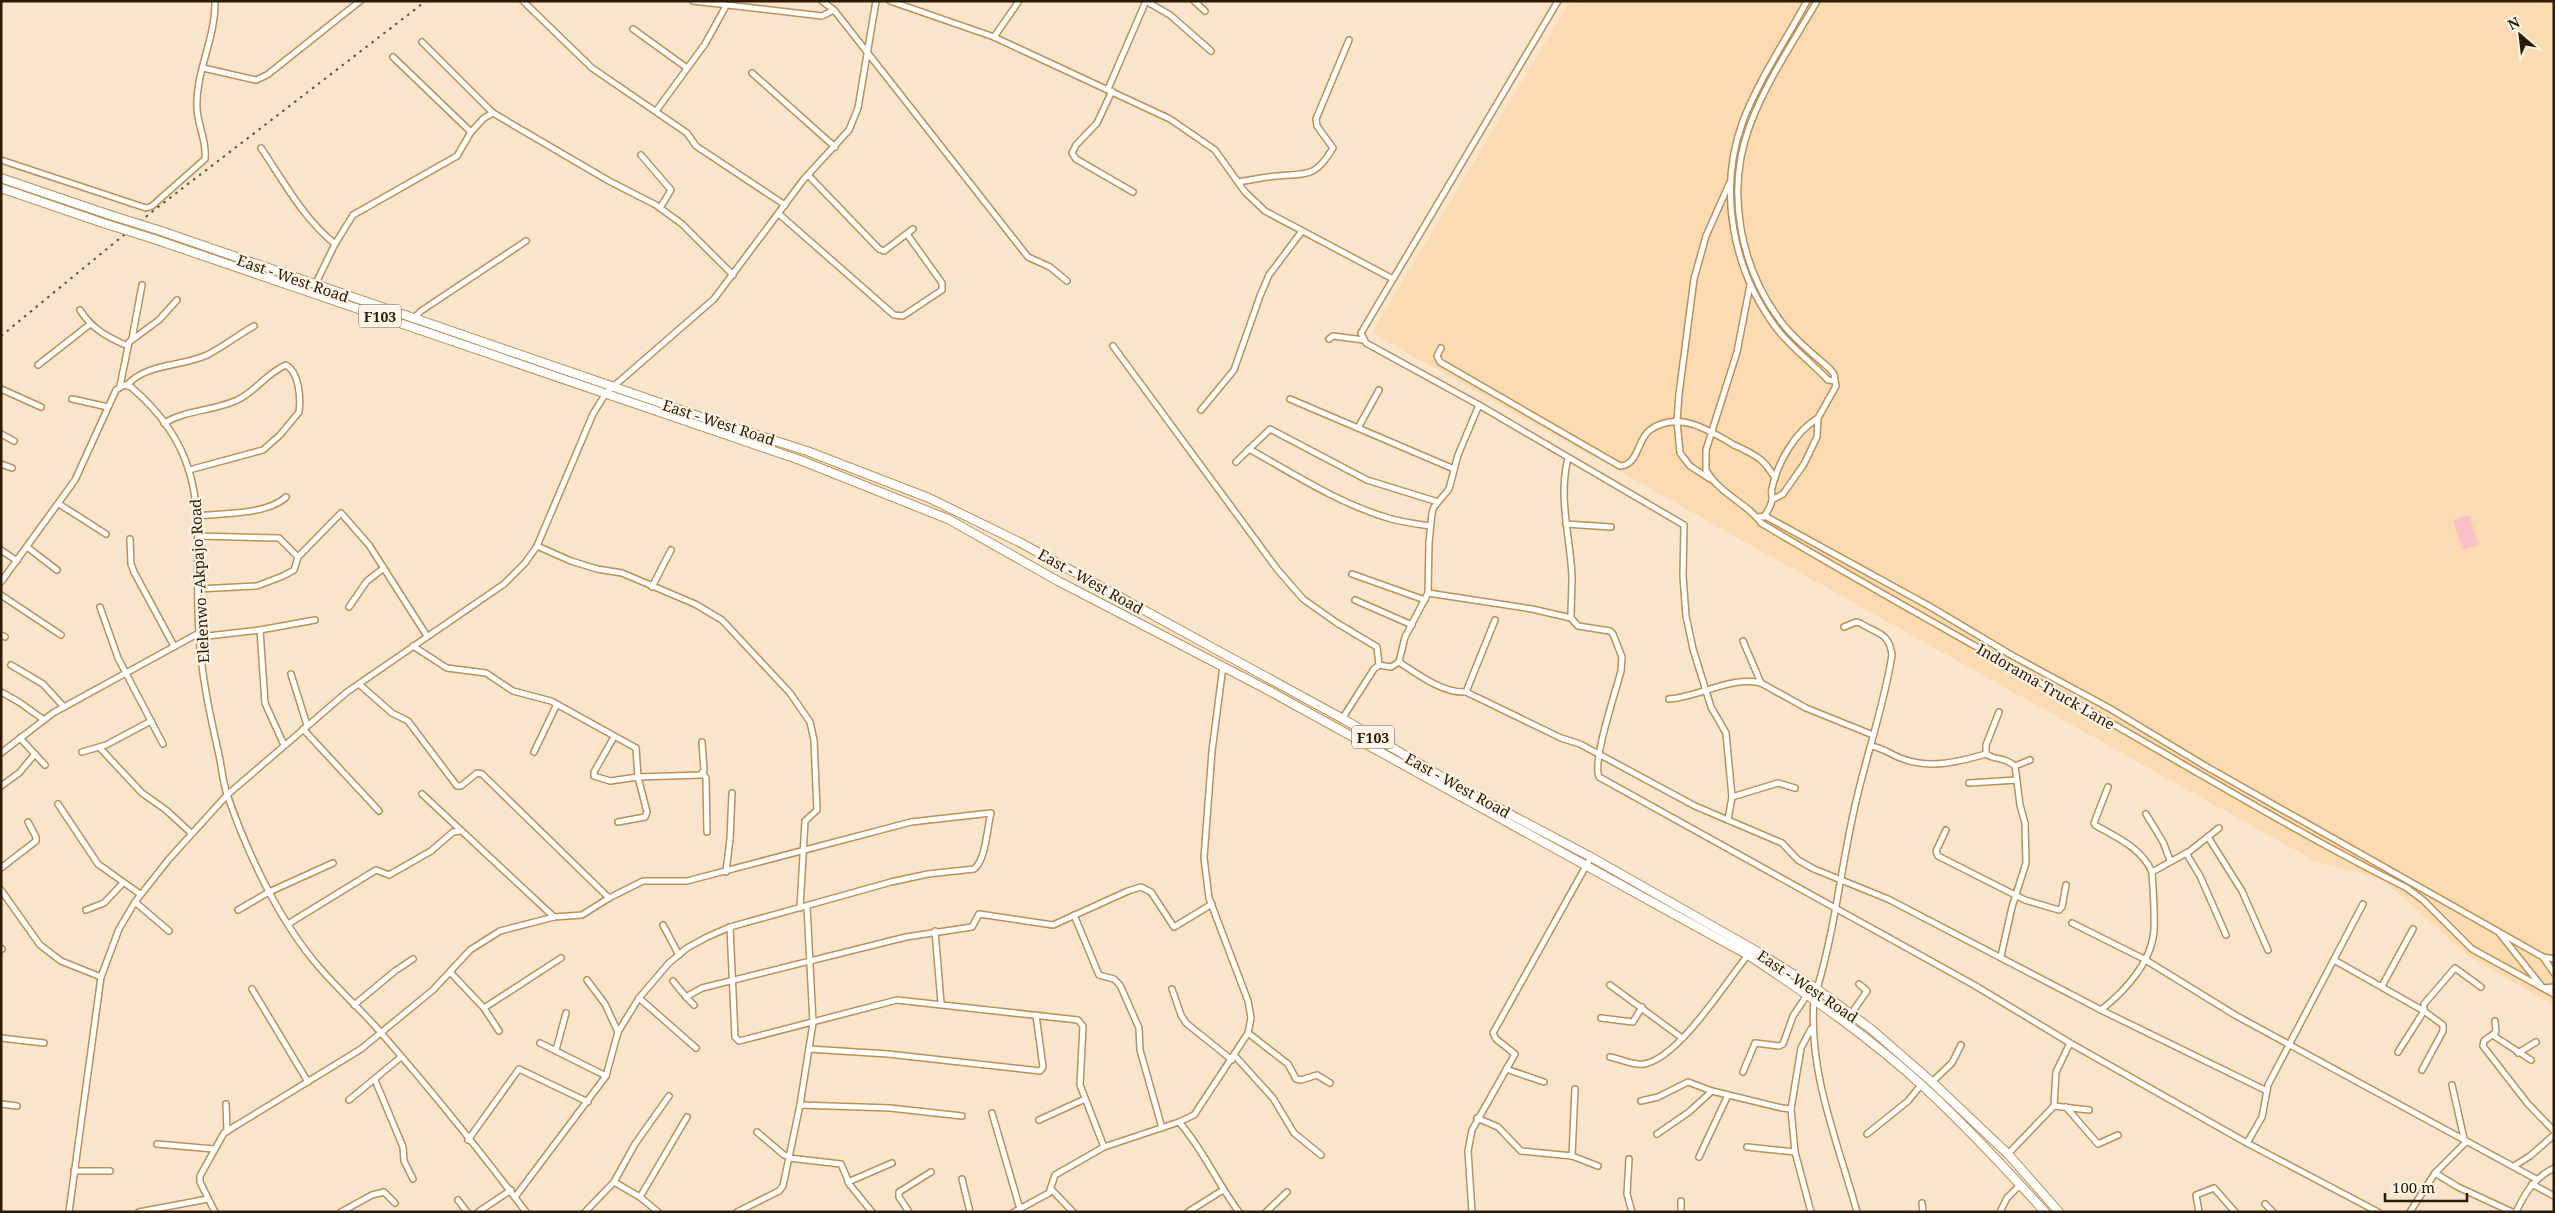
<svg xmlns="http://www.w3.org/2000/svg" width="2555" height="1213" viewBox="0 0 2555 1213" font-family="'Noto Serif',serif">
	<rect width="100%" height="100%" fill="#f8e5cc"/>
	<path fill="#fbdbb1" d="M 1570,1 L 2554,1 L 2554,1005 L 2470,957 L 2382,879 L 2315,861 L 1372,333 Z"/>
	<path fill="#f9c1c6" d="M 2469,515 L 2479,545 L 2462,550 L 2453,520 Z"/>
	<g fill="none" stroke-linecap="round" stroke-linejoin="round">
		<defs>
			<g id="street">
				<path d="M 523,1 L 592,68 L 687,133 L 696,146 L 785,205"/>
				<path d="M 693,1 L 822,16 L 834,10"/>
				<path d="M 822,1 L 834,10 L 1028,257 L 1050,267 L 1067,281"/>
				<path d="M 890,1 L 994,37 L 1170,119 L 1215,150 L 1245,192 L 1265,211 L 1393,279"/>
				<path d="M 1194,1 L 1205,11"/>
				<path d="M 1558,1 L 1361,333 L 1366,343 L 1479,405 L 1684,525 L 1683,576 L 1686,616 L 1693,649 L 1711,707 L 1726,733 L 1732,797 L 1728,820"/>
				<path d="M 1807,1 C 1786,40 1759,79 1743,121 C 1717,191 1733,271 1777,329 C 1792,348 1811,362 1828,380 L 1835,381"/>
				<path d="M 633,29 L 687,68"/>
				<path d="M 994,37 L 1019,1"/>
				<path d="M 422,42 L 493,113 L 609,181 L 656,205 L 682,224 L 733,275"/>
				<path d="M 393,57 L 471,132"/>
				<path d="M 203,68 L 256,80 L 267,75 L 360,1"/>
				<path d="M 752,73 L 835,147"/>
				<path d="M 1108,89 L 1146,1 L 1170,15 L 1211,51"/>
				<path d="M 1112,91 L 1097,123 L 1076,145 L 1072,153 L 1076,159 L 1133,192"/>
				<path d="M 656,111 L 705,44 L 726,6"/>
				<path d="M 261,148 C 284,182 303,218 335,244"/>
				<path d="M 641,155 L 671,190 L 660,208"/>
				<path d="M 1,160 L 146,208 L 152,206 L 205,159 C 207,141 198,127 197,109 C 195,72 216,38 215,1"/>
				<path d="M 808,175 L 879,249 L 884,251 L 913,229"/>
				<path d="M 1238,182 C 1251,180 1264,177 1277,176 C 1308,173 1315,178 1333,148 L 1317,126 L 1316,119 L 1349,40"/>
				<path d="M 779,214 L 894,315 L 903,316 L 942,290 L 942,283 L 907,234"/>
				<path d="M 315,285 L 335,244 L 353,215 L 457,156 L 471,132 L 484,118 L 493,113"/>
				<path d="M 1750,285 L 1737,352 L 1706,450 L 1706,470 C 1720,495 1749,504 1761,523 C 1877,592 1996,657 2113,724 C 2211,780 2307,838 2407,888 L 2423,900 L 2472,949 L 2554,994"/>
				<path d="M 80,310 C 92,329 107,337 128,346"/>
				<path d="M 413,319 L 421,311 L 526,241"/>
				<path d="M 132,339 L 142,285"/>
				<path d="M 1329,339 L 1333,336 L 1364,340"/>
				<path d="M 1113,346 L 1277,569 L 1303,599 L 1337,623 L 1377,647 L 1379,665"/>
				<path d="M 1441,348 L 1437,356 L 1440,362 L 1620,466 C 1639,465 1637,439 1650,430 C 1678,410 1709,430 1734,445 C 1743,449 1754,454 1761,460 C 1767,465 1771,472 1775,478"/>
				<path d="M 38,365 L 89,325"/>
				<path d="M 127,385 C 147,363 181,367 207,355 C 223,347 238,335 254,326"/>
				<path d="M 120,386 L 129,342 L 159,320 L 177,300"/>
				<path d="M 1,389 L 41,407"/>
				<path d="M 72,399 L 108,407"/>
				<path d="M 1290,399 L 1454,469"/>
				<path d="M 1201,410 L 1234,370 L 1260,296 L 1269,275 L 1302,231"/>
				<path d="M 164,423 C 186,410 212,411 235,401 C 255,393 266,373 286,365 C 299,372 301,398 299,412 L 280,435 L 263,450 L 189,470"/>
				<path d="M 1358,428 L 1379,390"/>
				<path d="M 1,434 L 14,441"/>
				<path d="M 1249,449 C 1294,474 1338,503 1388,518 C 1401,522 1416,524 1430,526"/>
				<path d="M 1568,458 C 1558,498 1570,535 1572,576 C 1572,590 1571,604 1571,618 L 1578,626 L 1610,631 L 1613,634 L 1622,657 L 1621,671 C 1616,691 1592,761 1599,777 L 1974,985 L 2070,1043 L 2247,1143 L 2378,1212"/>
				<path d="M 1236,462 L 1270,429 L 1367,480 L 1438,502"/>
				<path d="M 1,464 L 12,468"/>
				<path d="M 1710,479 L 1690,466 L 1680,453 L 1677,421 L 1679,394 L 1694,279 L 1706,236 L 1730,182"/>
				<path d="M 1772,500 L 1783,494 L 1804,464 L 1817,437 L 1818,418 L 1836,386 L 1834,374 L 1829,368 C 1813,354 1795,340 1782,323 C 1740,268 1725,191 1750,125 C 1766,82 1794,41 1817,1"/>
				<path d="M 59,504 L 106,534"/>
				<path d="M 197,516 C 223,513 267,515 286,497"/>
				<path d="M 1758,517 L 1765,516 L 1929,606 L 2013,656 L 2109,708 L 2207,767 L 2543,957 L 2554,959"/>
				<path d="M 1764,517 C 1767,512 1772,505 1772,499 C 1772,495 1771,492 1772,488 C 1778,462 1795,432 1818,418"/>
				<path d="M 1566,524 L 1611,527"/>
				<path d="M 198,536 L 279,538 L 298,557"/>
				<path d="M 130,539 L 131,564 L 134,572 L 174,646"/>
				<path d="M 537,546 L 571,561 L 597,569 L 622,573 L 695,604 L 722,620 L 790,693 L 810,722 L 814,740 L 817,810 L 805,821 L 800,908"/>
				<path d="M 27,547 L 57,570"/>
				<path d="M 1,550 L 17,561"/>
				<path d="M 1352,574 L 1425,600"/>
				<path d="M 1,582 L 75,480 L 116,390 L 124,385 L 131,387 C 219,462 192,534 199,633 C 201,674 210,715 219,755 C 222,769 223,785 228,797 C 247,852 277,916 314,961 C 335,987 361,1009 382,1034 C 432,1091 480,1151 526,1212"/>
				<path d="M 652,587 L 671,550"/>
				<path d="M 198,589 L 257,586 L 283,576 L 294,570 L 298,557 L 341,513 L 369,545 L 427,636"/>
				<path d="M 1428,593 L 1532,609 L 1571,618"/>
				<path d="M 1,595 L 61,635"/>
				<path d="M 1355,600 L 1412,625"/>
				<path d="M 100,607 L 118,658 L 163,744"/>
				<path d="M 349,607 L 367,581 L 384,568"/>
				<path d="M 260,630 L 265,703 L 284,745"/>
				<path d="M 1,635 L 5,637"/>
				<path d="M 199,637 L 260,630 L 315,620"/>
				<path d="M 1743,641 L 1761,683"/>
				<path d="M 413,646 L 447,668 L 486,673 L 513,691 L 551,701 L 636,748 L 638,777 L 647,812 L 645,817 L 618,822"/>
				<path d="M 1399,662 C 1419,675 1442,693 1466,692 L 1495,620"/>
				<path d="M 11,665 L 43,684 L 64,707"/>
				<path d="M 291,674 L 307,725"/>
				<path d="M 359,684 L 392,713 L 408,721 L 457,786 L 461,786 L 477,773 L 482,774 L 609,898"/>
				<path d="M 1,692 L 19,702 L 44,720"/>
				<path d="M 1466,692 L 1561,738 L 1580,744 L 1695,806 L 1782,843 L 1798,860 L 1814,869 L 1888,899 L 2101,1010 L 2267,1091"/>
				<path d="M 1669,699 C 1700,697 1729,676 1761,683 L 1806,708 L 1873,735"/>
				<path d="M 1342,719 L 1374,669 L 1379,665 L 1391,667 L 1399,662 L 1405,637 L 1428,593 L 1429,543 L 1432,513 L 1434,507 L 1449,489 L 1458,455 L 1479,405"/>
				<path d="M 303,729 L 379,811"/>
				<path d="M 614,737 L 594,772 L 594,776 L 610,781 L 638,777 L 701,775 L 704,770 L 702,742"/>
				<path d="M 20,738 L 45,765"/>
				<path d="M 1871,746 C 1884,748 1891,755 1903,759 C 1931,769 1958,762 1986,754 C 1996,761 2004,756 2015,766 L 2020,805 L 2025,823 L 2026,863 L 2012,907 L 2001,956"/>
				<path d="M 100,748 L 142,793 L 166,810 L 191,833"/>
				<path d="M 82,752 L 106,745 L 151,721"/>
				<path d="M 534,752 L 557,704"/>
				<path d="M 1,753 L 53,713 L 199,633"/>
				<path d="M 1986,754 L 1986,745 L 1999,712"/>
				<path d="M 2015,766 L 2030,760"/>
				<path d="M 703,773 L 706,778 L 707,832"/>
				<path d="M 1969,783 L 2017,780"/>
				<path d="M 1,786 L 19,773 L 35,754"/>
				<path d="M 422,794 L 554,917"/>
				<path d="M 1732,797 L 1778,783 L 1795,788"/>
				<path d="M 58,804 L 98,864 L 140,894"/>
				<path d="M 2146,814 L 2163,842 L 2170,860"/>
				<path d="M 1946,830 L 1936,851 L 1938,856 L 2025,900 L 2059,910 L 2062,907 L 2066,885"/>
				<path d="M 2208,837 L 2242,891 L 2268,950"/>
				<path d="M 2186,853 L 2200,876 L 2226,935"/>
				<path d="M 1,868 L 36,841 L 36,837 L 28,822"/>
				<path d="M 726,872 L 730,839 L 732,793"/>
				<path d="M 2152,872 L 2190,851 L 2219,828"/>
				<path d="M 1,890 L 40,945 L 61,961 L 101,977"/>
				<path d="M 135,902 L 169,931"/>
				<path d="M 86,910 L 104,903 L 123,883"/>
				<path d="M 238,910 L 269,892 L 333,863"/>
				<path d="M 1074,915 L 1099,975 L 1114,979 L 1120,985 L 1139,1028 L 1140,1050 L 1162,1128"/>
				<path d="M 2072,923 L 2144,959 L 2235,1015 L 2536,1179"/>
				<path d="M 288,924 L 376,870 L 389,875 L 431,851 L 453,832 L 460,831"/>
				<path d="M 663,925 L 679,955"/>
				<path d="M 730,927 L 735,1037 L 739,1041 L 897,1000 L 1078,1020 L 1083,1026 L 1080,1085 L 1104,1147"/>
				<path d="M 935,931 L 941,1003"/>
				<path d="M 2500,934 L 2543,988 L 2554,987"/>
				<path d="M 1,949 L 2,949"/>
				<path d="M 2543,957 L 2554,973"/>
				<path d="M 2334,960 L 2424,1011 L 2443,1025 L 2443,1031 L 2422,1070"/>
				<path d="M 450,972 L 484,1008 L 499,1031"/>
				<path d="M 587,980 L 605,1004 L 618,1032"/>
				<path d="M 673,981 L 686,997 L 702,988 L 906,937 L 972,927 L 979,914 L 1053,925 L 1128,891 L 1141,887 L 1151,892 L 1174,927 L 1212,904"/>
				<path d="M 1610,985 L 1682,1038"/>
				<path d="M 2382,986 L 2413,929"/>
				<path d="M 252,989 L 308,1082"/>
				<path d="M 1172,989 L 1181,1015 L 1186,1023 L 1232,1060"/>
				<path d="M 1817,989 C 1835,929 1841,867 1855,806 C 1866,756 1884,706 1892,655 C 1889,632 1877,634 1860,623 L 1856,622 L 1844,627"/>
				<path d="M 686,997 L 694,1005"/>
				<path d="M 639,998 L 696,1048"/>
				<path d="M 1814,1000 C 1808,1072 1838,1143 1857,1212"/>
				<path d="M 354,1005 L 395,971 L 413,959"/>
				<path d="M 484,1008 L 561,958"/>
				<path d="M 2101,1010 C 2125,991 2152,962 2154,930 C 2155,911 2153,891 2152,872 C 2142,848 2116,837 2095,825 L 2094,823 L 2108,787"/>
				<path d="M 1851,1014 L 1867,991 L 1859,984"/>
				<path d="M 1601,1018 L 1633,1022 L 1642,1007"/>
				<path d="M 2495,1021 L 2496,1032 L 2484,1041 L 2483,1046 L 2528,1104 L 2554,1131"/>
				<path d="M 1248,1033 L 1288,1064 L 1296,1079 L 1301,1080 L 1317,1075 L 1330,1083"/>
				<path d="M 2494,1036 L 2531,1060"/>
				<path d="M 1,1038 L 44,1043"/>
				<path d="M 540,1043 L 606,1076"/>
				<path d="M 809,1049 L 888,1054 L 1040,1071 L 1043,1067 L 1036,1015"/>
				<path d="M 556,1050 L 566,1013"/>
				<path d="M 2398,1052 L 2424,1011 L 2424,1004 L 2455,968 L 2481,987"/>
				<path d="M 2518,1053 L 2536,1042"/>
				<path d="M 1235,1056 L 1273,1098 L 1294,1133 L 1321,1155"/>
				<path d="M 1610,1057 C 1621,1059 1634,1066 1644,1064 C 1679,1058 1725,983 1748,955"/>
				<path d="M 1506,1069 L 1544,1082"/>
				<path d="M 1743,1072 L 1755,1043 L 1779,1046 L 1783,1044 L 1793,1016 L 1807,995"/>
				<path d="M 375,1080 L 403,1147 L 404,1161 L 413,1179"/>
				<path d="M 1932,1082 L 1952,1063 L 1961,1045"/>
				<path d="M 2452,1085 L 2465,1143"/>
				<path d="M 349,1100 L 401,1057"/>
				<path d="M 1641,1101 L 1658,1097 L 1688,1082 L 1712,1091 L 1782,1108 L 1791,1109"/>
				<path d="M 1,1104 L 17,1106"/>
				<path d="M 226,1104 L 227,1131"/>
				<path d="M 800,1105 L 890,1108 L 962,1116"/>
				<path d="M 2054,1106 L 2089,1110"/>
				<path d="M 2066,1107 L 2098,1144 L 2118,1135"/>
				<path d="M 992,1113 L 1020,1209"/>
				<path d="M 1477,1118 L 1498,1127 L 1521,1151 L 1572,1156 L 1598,1166"/>
				<path d="M 1039,1120 L 1085,1099"/>
				<path d="M 1179,1122 C 1203,1149 1217,1183 1239,1212"/>
				<path d="M 757,1132 L 784,1155 L 789,1156"/>
				<path d="M 1657,1134 L 1689,1112 L 1712,1091"/>
				<path d="M 1867,1134 L 1908,1101 L 1921,1085"/>
				<path d="M 468,1140 L 519,1069 L 588,1102"/>
				<path d="M 2247,1143 L 2262,1117 L 2268,1085 L 2363,904"/>
				<path d="M 157,1144 L 214,1149"/>
				<path d="M 1747,1147 L 1795,1152"/>
				<path d="M 2008,1154 L 2054,1106 L 2056,1072 L 2070,1043"/>
				<path d="M 1572,1156 L 1575,1089"/>
				<path d="M 1699,1157 L 1728,1095"/>
				<path d="M 789,1158 L 841,1164 L 850,1185 L 872,1212"/>
				<path d="M 1629,1159 L 1627,1194 L 1632,1212"/>
				<path d="M 2514,1166 L 2530,1156 L 2554,1135"/>
				<path d="M 74,1171 L 110,1171"/>
				<path d="M 2435,1173 L 2458,1187 L 2512,1212"/>
				<path d="M 962,1179 L 970,1212"/>
				<path d="M 614,1182 L 640,1197 L 658,1212"/>
				<path d="M 848,1182 L 892,1163"/>
				<path d="M 2532,1184 L 2554,1196"/>
				<path d="M 1051,1189 L 1073,1212"/>
				<path d="M 640,1197 L 687,1117"/>
				<path d="M 458,1200 L 467,1212"/>
				<path d="M 1922,1203 L 1923,1212"/>
				<path d="M 2265,1204 L 2273,1212"/>
				<path d="M 69,1212 L 101,977 L 119,929 L 135,902 L 169,859 L 227,795 L 347,692 L 504,584 L 525,563 L 537,546 L 593,414 L 606,393 L 714,299 L 804,179 L 849,130 L 858,108 L 876,1"/>
				<path d="M 139,1212 L 208,1199"/>
				<path d="M 215,1212 L 200,1182 L 200,1176 L 224,1133 L 361,1049 L 433,990 L 470,950 L 500,931 L 554,917 L 582,915 L 609,898 L 643,881 L 687,881 L 911,822 L 991,813 C 987,828 986,860 974,869 L 928,874 L 891,882 L 730,927 L 707,937 L 687,948 L 669,963 L 639,998 L 618,1032 L 606,1076 L 515,1197"/>
				<path d="M 341,1212 L 372,1195 L 384,1192 L 395,1203"/>
				<path d="M 478,1212 L 511,1190"/>
				<path d="M 585,1212 L 614,1182 L 635,1144 L 669,1096"/>
				<path d="M 737,1212 L 779,1191 L 783,1186 L 800,1105 L 813,1023 L 807,906"/>
				<path d="M 909,1212 L 899,1197 L 899,1192 L 931,1172"/>
				<path d="M 1014,1212 L 1049,1193 L 1055,1175 L 1104,1147 L 1179,1122 L 1194,1115 L 1248,1033 L 1251,1018 L 1248,1001 L 1209,898 L 1204,858 L 1212,751 L 1223,666"/>
				<path d="M 1188,1212 L 1223,1190"/>
				<path d="M 1266,1212 L 1287,1192"/>
				<path d="M 1472,1212 L 1468,1151 L 1472,1130 L 1515,1054 L 1496,1039 L 1493,1033 L 1591,857"/>
				<path d="M 1681,1212 L 1681,1201"/>
				<path d="M 1811,1212 L 1795,1152 L 1791,1109 L 1801,1048 L 1811,1029"/>
				<path d="M 2000,1212 L 2007,1198 L 2020,1185"/>
				<path d="M 2199,1212 L 2196,1195 L 2214,1188 L 2235,1212"/>
				<path d="M 2410,1212 L 2435,1173 L 2465,1143"/>
				<path d="M 2516,1212 C 2525,1193 2534,1178 2554,1168"/>
			</g>
			<g id="primary">
				<path d="M 1,178 L 110,215"/>
				<path d="M 1,188 L 103,223"/>
				<path d="M 161,231 L 707,419 L 807,451 L 929,498 L 1021,543 L 1345,720 L 1466,791 L 1591,857 L 1753,949 L 1817,989 L 1871,1029 L 1932,1082 L 2008,1154 L 2059,1212"/>
				<path d="M 154,239 L 800,460 L 948,519 L 1058,581 L 1266,689 L 1748,955 C 1810,996 1872,1039 1926,1089 C 1968,1128 2007,1170 2045,1212"/>
			</g>
		</defs>
		<use href="#street" stroke="#be9051" stroke-width="8"/>
		<use href="#primary" stroke="#be9051" stroke-width="10"/>
		<use href="#street" stroke="#fff" stroke-width="5"/>
		<use href="#primary" stroke="#fff" stroke-width="8"/>
		<path stroke="#614f36" stroke-width="2" stroke-dasharray="2.5 5" stroke-linecap="butt" d="M 1,336 L 153,211 L 426,1"/>
		<defs>
			<g id="primary-bridge">
				<path d="M 110,215 L 161,231"/>
				<path d="M 103,223 L 154,239"/>
			</g>
		</defs>
		<use href="#primary-bridge" stroke="#be9051" stroke-width="10" stroke-linecap="butt"/>
		<use href="#primary-bridge" stroke="#fff" stroke-width="8"/>
	</g>
	<g text-anchor="middle" dominant-baseline="central" stroke-width="4.5" stroke-linejoin="round" paint-order="stroke">
		<g fill="#fef4e7" stroke="#6b5b46" stroke-width="1">
			<rect x="359" y="304.5" width="42" height="23" rx="4"/>
			<rect x="1352" y="725.5" width="42" height="23" rx="4"/>
		</g>
		<g font-size="14" font-weight="bold" fill="#2c1a01">
			<text x="380" y="316">F103</text>
			<text x="1373" y="737">F103</text>
		</g>
		<g font-size="15" fill="#2c1a01" stroke="#fef4e7">
			<text transform="translate(293 278) rotate(19)">East - West Road</text>
			<text transform="translate(719 422) rotate(18)">East - West Road</text>
			<text transform="translate(199 581) rotate(-93)">Elelenwo -Akpajo Road</text>
			<text transform="translate(1091 581) rotate(29)">East - West Road</text>
			<text transform="translate(2046 686) rotate(30)">Indorama Truck Lane</text>
			<text transform="translate(1458 785) rotate(29)">East - West Road</text>
			<text transform="translate(1808 986) rotate(34)">East - West Road</text>
		</g>
	</g>
	<rect width="2555" height="1213" fill="none" stroke="#2c1a01" stroke-width="5"/>
	<g transform="translate(2520 35) rotate(332)" stroke="#fef4e7" stroke-width="4" paint-order="stroke">
	<path d="M0-4L9 19L0 12L-9 19Z" fill="#2c1a01"/>
	<text y="-8" font-size="14" font-weight="bold" text-anchor="middle" fill="#2c1a01">N</text>
	</g>
	<path d="M2385 1193v8h82v-8" fill="none" stroke="#2c1a01" stroke-width="2.5"/>
	<text x="2392" y="1193" font-size="15" fill="#2c1a01" stroke="#fef4e7" stroke-width="4" paint-order="stroke">100 m</text>
</svg>
